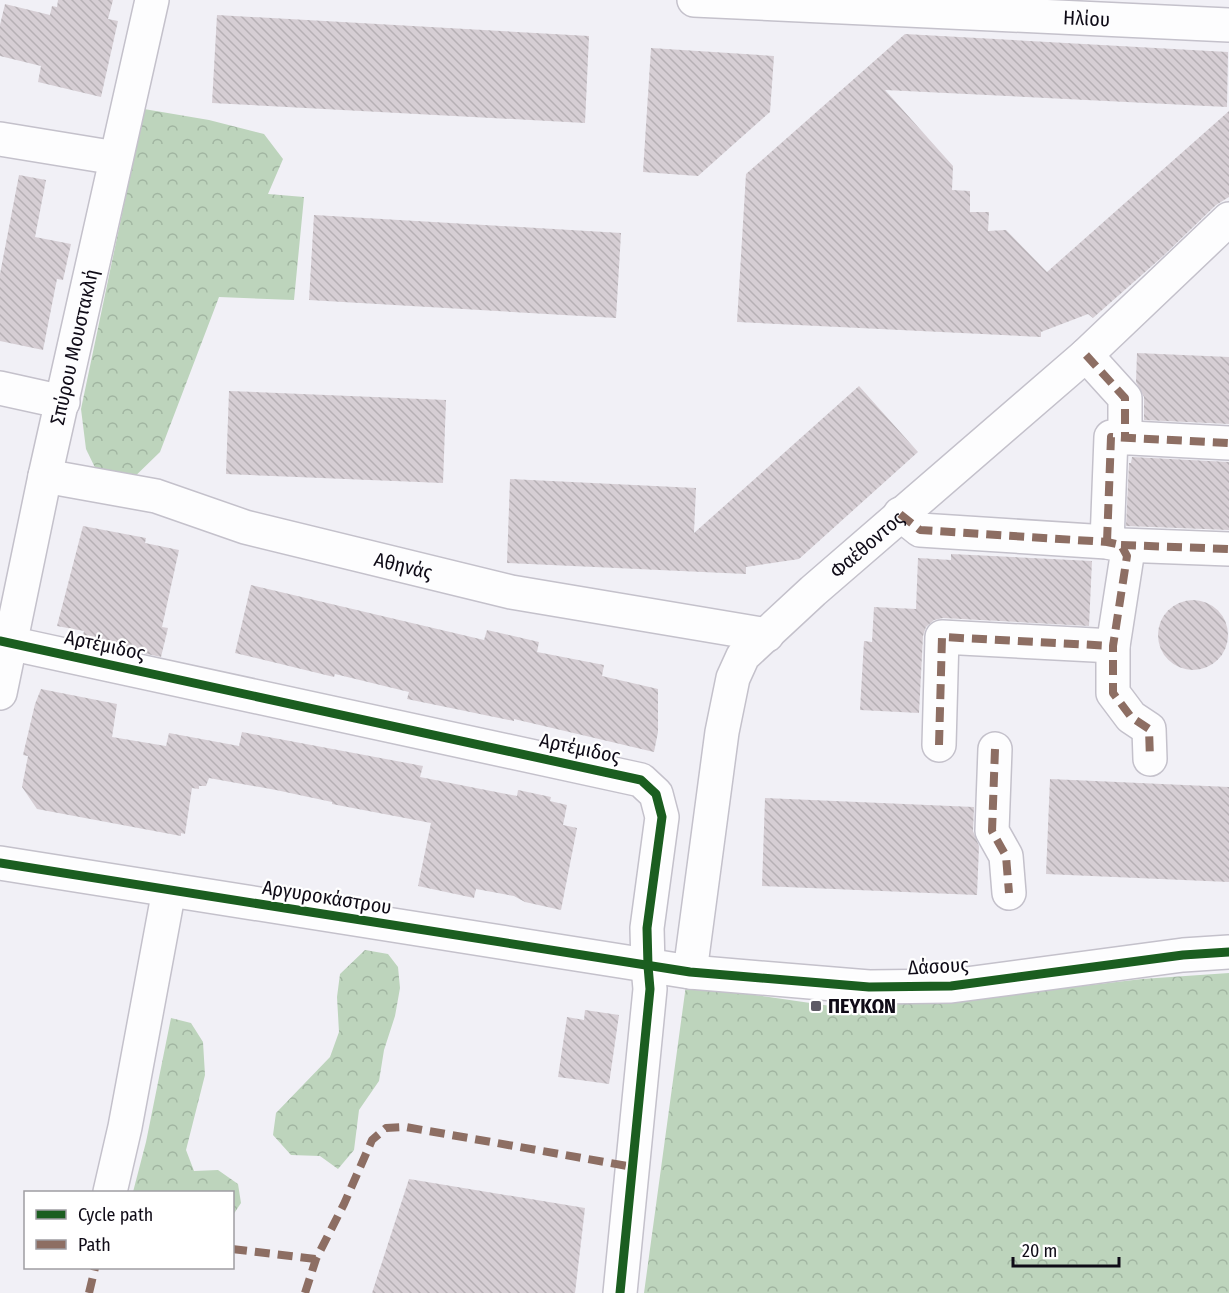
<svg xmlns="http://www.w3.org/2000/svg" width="1229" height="1293" viewBox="0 0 1229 1293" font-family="'Fira Sans Condensed',sans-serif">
	<defs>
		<pattern id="forest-crowns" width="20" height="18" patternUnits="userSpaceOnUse" patternTransform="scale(1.5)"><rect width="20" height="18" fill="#bdd4bc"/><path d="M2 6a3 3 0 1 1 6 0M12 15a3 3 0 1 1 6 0" fill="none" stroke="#a1b5a1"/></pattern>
		<pattern id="building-back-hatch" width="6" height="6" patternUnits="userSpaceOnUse" patternTransform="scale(1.5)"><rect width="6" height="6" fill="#d6ced4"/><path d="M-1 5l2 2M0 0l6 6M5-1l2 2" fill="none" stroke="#b6b0b5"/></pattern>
	</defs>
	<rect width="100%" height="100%" fill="#f1f0f6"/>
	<g fill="url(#forest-crowns)">
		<path d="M 144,109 L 209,120 L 264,134 L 283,159 L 268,194 L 304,197 L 294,300 L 219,297 L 160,452 L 124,487 L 102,482 L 86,449 L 81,409 Z"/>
		<path d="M 365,950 L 388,954 L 398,967 L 400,988 L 395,1016 L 384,1050 L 379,1081 L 359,1110 L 354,1150 L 338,1169 L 320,1156 L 291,1155 L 273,1135 L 276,1113 L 330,1057 L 339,1032 L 337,997 L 340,974 Z"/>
		<path d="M 1229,973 L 1229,1293 L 644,1293 L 686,985 L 831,1006 L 946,1002 L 1142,979 Z"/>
		<path d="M 171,1018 L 191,1023 L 203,1042 L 205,1075 L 186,1150 L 194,1171 L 218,1170 L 238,1184 L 241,1203 L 233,1215 L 232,1192 L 133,1192 L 146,1142 Z"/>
	</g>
	<g fill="url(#building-back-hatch)">
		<path d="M 58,0 L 113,0 L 108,19 L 118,21 L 101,97 L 38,82 L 41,66 L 0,56 L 0,25 L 5,4 L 50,15 L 52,6 L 57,7 Z"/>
		<path d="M 217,15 L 589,36 L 585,123 L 212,103 Z"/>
		<path d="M 905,34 L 1228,52 L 1227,107 L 885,90 L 953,166 L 952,190 L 970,191 L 970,212 L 989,212 L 988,231 L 1006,230 L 1047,272 L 1229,111 L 1229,197 L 1216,205 L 1161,258 L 1093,318 L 1088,314 L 1041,332 L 1041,337 L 737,322 L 746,174 Z"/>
		<path d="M 651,48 L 774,56 L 770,112 L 698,176 L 643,172 Z"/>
		<path d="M 19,175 L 46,180 L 35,237 L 71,244 L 63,280 L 57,279 L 43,350 L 0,341 L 0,274 Z"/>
		<path d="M 314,215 L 621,233 L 616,318 L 309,300 Z"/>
		<path d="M 1137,353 L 1229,357 L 1229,424 L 1144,420 L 1144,397 L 1136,382 Z"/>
		<path d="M 859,386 L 918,452 L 799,559 L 746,567 L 746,574 L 507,563 L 510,479 L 696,488 L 694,533 Z"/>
		<path d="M 229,391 L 446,400 L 443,483 L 226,474 Z"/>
		<path d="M 1132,457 L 1229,462 L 1229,530 L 1126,526 L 1129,463 L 1131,463 Z"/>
		<path d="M 83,526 L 146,538 L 145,543 L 179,550 L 162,627 L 168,628 L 161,657 L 82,640 L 84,631 L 57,626 Z"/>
		<path d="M 951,554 L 1092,561 L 1089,626 L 943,618 L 934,620 L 926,627 L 923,636 L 919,713 L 860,710 L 864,641 L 872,642 L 874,607 L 916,609 L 918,558 L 951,560 Z"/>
		<path d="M 251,585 L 484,640 L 487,630 L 539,642 L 537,652 L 604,665 L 602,676 L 658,689 L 658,732 L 654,752 L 514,719 L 514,721 L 407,699 L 409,692 L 335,674 L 334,677 L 235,653 Z"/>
		<circle cx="1193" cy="635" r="35"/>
		<path d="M 41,689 L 117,704 L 112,737 L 166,746 L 169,733 L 239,746 L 242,732 L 423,766 L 420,777 L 517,796 L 518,790 L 551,797 L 550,801 L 567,805 L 563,825 L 577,828 L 561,910 L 525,902 L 514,896 L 476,889 L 474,898 L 418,886 L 431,823 L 332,804 L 332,802 L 276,790 L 209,778 L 206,786 L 199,786 L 199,789 L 192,788 L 185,834 L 181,833 L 181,836 L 37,809 L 22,787 L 28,756 L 23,755 L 35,704 Z"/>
		<path d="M 1050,779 L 1229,787 L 1229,882 L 1046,874 Z"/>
		<path d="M 765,798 L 974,807 L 973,831 L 979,846 L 977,895 L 762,886 Z"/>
		<path d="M 585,1010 L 619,1015 L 609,1084 L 558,1077 L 567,1017 L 584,1020 Z"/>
		<path d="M 409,1179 L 585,1208 L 575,1293 L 372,1293 Z"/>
	</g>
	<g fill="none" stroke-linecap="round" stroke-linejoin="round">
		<defs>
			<g id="street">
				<path id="s1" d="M 694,0 L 1229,25"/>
				<path d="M 0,139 L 116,158"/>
				<path d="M 1086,355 L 1125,398 L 1125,437"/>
				<path d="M 0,388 L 63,402"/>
				<path id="s2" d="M 45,476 L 156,496 L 245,527 L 511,592 L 767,635"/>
				<path d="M 900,514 L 920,530 L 1107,542 L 1121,545 L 1127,556 L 1113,646 L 1113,693 L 1131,717 L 1149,729 L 1150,759"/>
				<path d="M 1107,542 L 1111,437 L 1229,443"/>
				<path d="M 1121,545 L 1229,549"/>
				<path d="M 0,641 L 641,780 L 656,794 L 662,817 L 647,928 L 648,966 L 650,989 L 620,1293"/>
				<path id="s3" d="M 0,693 L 45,476 L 152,0"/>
				<path d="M 939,745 L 942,637 L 1113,646"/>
				<path d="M 995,749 L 992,831 L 1006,856 L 1009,893"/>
				<path d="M 0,863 L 690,972 L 869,987 L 951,986 L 1183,955 L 1229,952"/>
				<path id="s4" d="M 690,972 L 722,732 L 733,678 L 743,656 L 813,591 L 1086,355 L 1229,219"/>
				<path d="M 110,1192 L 125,1127 L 169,890"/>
			</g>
		</defs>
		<use href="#street" stroke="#c4c1cb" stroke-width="36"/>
		<use href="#street" stroke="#fdfdfe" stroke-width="33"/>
		<g stroke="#8d6e63" stroke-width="8" stroke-dasharray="15 8" stroke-linecap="butt">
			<path d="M 1086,355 L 1125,398 L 1125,437"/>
			<path d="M 900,514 L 920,530 L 1107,542 L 1121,545 L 1127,556 L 1113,646 L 1113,693 L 1131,717 L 1149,729 L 1150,759"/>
			<path d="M 1107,542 L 1111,437 L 1229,443"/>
			<path d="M 1121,545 L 1229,549"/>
			<path d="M 939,745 L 942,637 L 1113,646"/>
			<path d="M 995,749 L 992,831 L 1006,856 L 1009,893"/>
			<path d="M 232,1249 L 316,1259"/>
			<path d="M 89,1293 L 95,1268"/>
			<path d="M 305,1293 L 316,1259 L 344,1204 L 372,1140 L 386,1128 L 406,1127 L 633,1167"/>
		</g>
		<defs>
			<g id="cycleway">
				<path d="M 0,641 L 641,780 L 656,794 L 662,817 L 647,928 L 648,966 L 650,989 L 620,1293"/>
				<path d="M 0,863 L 690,972 L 869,987 L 951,986 L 1183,955 L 1229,952"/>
			</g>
		</defs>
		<use href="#cycleway" stroke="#fff" stroke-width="13"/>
		<use href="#cycleway" stroke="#1b5e20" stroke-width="9"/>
	</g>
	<rect fill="#5e5b65" stroke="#fff" stroke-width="2" x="810" y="1000" width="12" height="12" rx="3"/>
	<g text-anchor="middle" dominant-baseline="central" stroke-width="4.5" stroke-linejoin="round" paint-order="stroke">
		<g font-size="20" fill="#0f0b17" stroke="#fff">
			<text stroke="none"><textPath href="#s1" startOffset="393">Ηλίου</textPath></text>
			<text stroke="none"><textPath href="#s3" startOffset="354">Σπύρου Μουστακλή</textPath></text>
			<text stroke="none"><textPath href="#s4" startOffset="488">Φαέθοντος</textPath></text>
			<text stroke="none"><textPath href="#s2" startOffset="370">Αθηνάς</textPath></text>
			<text transform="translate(105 645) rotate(12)">Αρτέμιδος</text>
			<text transform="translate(580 748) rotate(12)">Αρτέμιδος</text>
			<text transform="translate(327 897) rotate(9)">Αργυροκάστρου</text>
			<text transform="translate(938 966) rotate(-3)">Δάσους</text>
		</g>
		<g font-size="20" font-weight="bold" fill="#0f0b17" stroke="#fff" text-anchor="start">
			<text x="828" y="1006">ΠΕΥΚΩΝ</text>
		</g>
	</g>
	<rect x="24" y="1191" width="210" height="78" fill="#ffffff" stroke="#9f9da2" stroke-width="1.5"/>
	<rect x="36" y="1210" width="30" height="9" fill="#1b5e20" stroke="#9f9da2" stroke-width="1.5"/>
	<text x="78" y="1221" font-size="18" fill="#0f0b17">Cycle path</text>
	<rect x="36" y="1240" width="30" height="9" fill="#8d6e63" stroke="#9f9da2" stroke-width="1.5"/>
	<text x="78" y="1251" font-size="18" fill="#0f0b17">Path</text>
	<path d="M1013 1257v9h106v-9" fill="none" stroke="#0f0b17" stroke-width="3"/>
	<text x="1022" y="1257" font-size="18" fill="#0f0b17" stroke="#ffffff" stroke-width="4.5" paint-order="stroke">20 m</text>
</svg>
